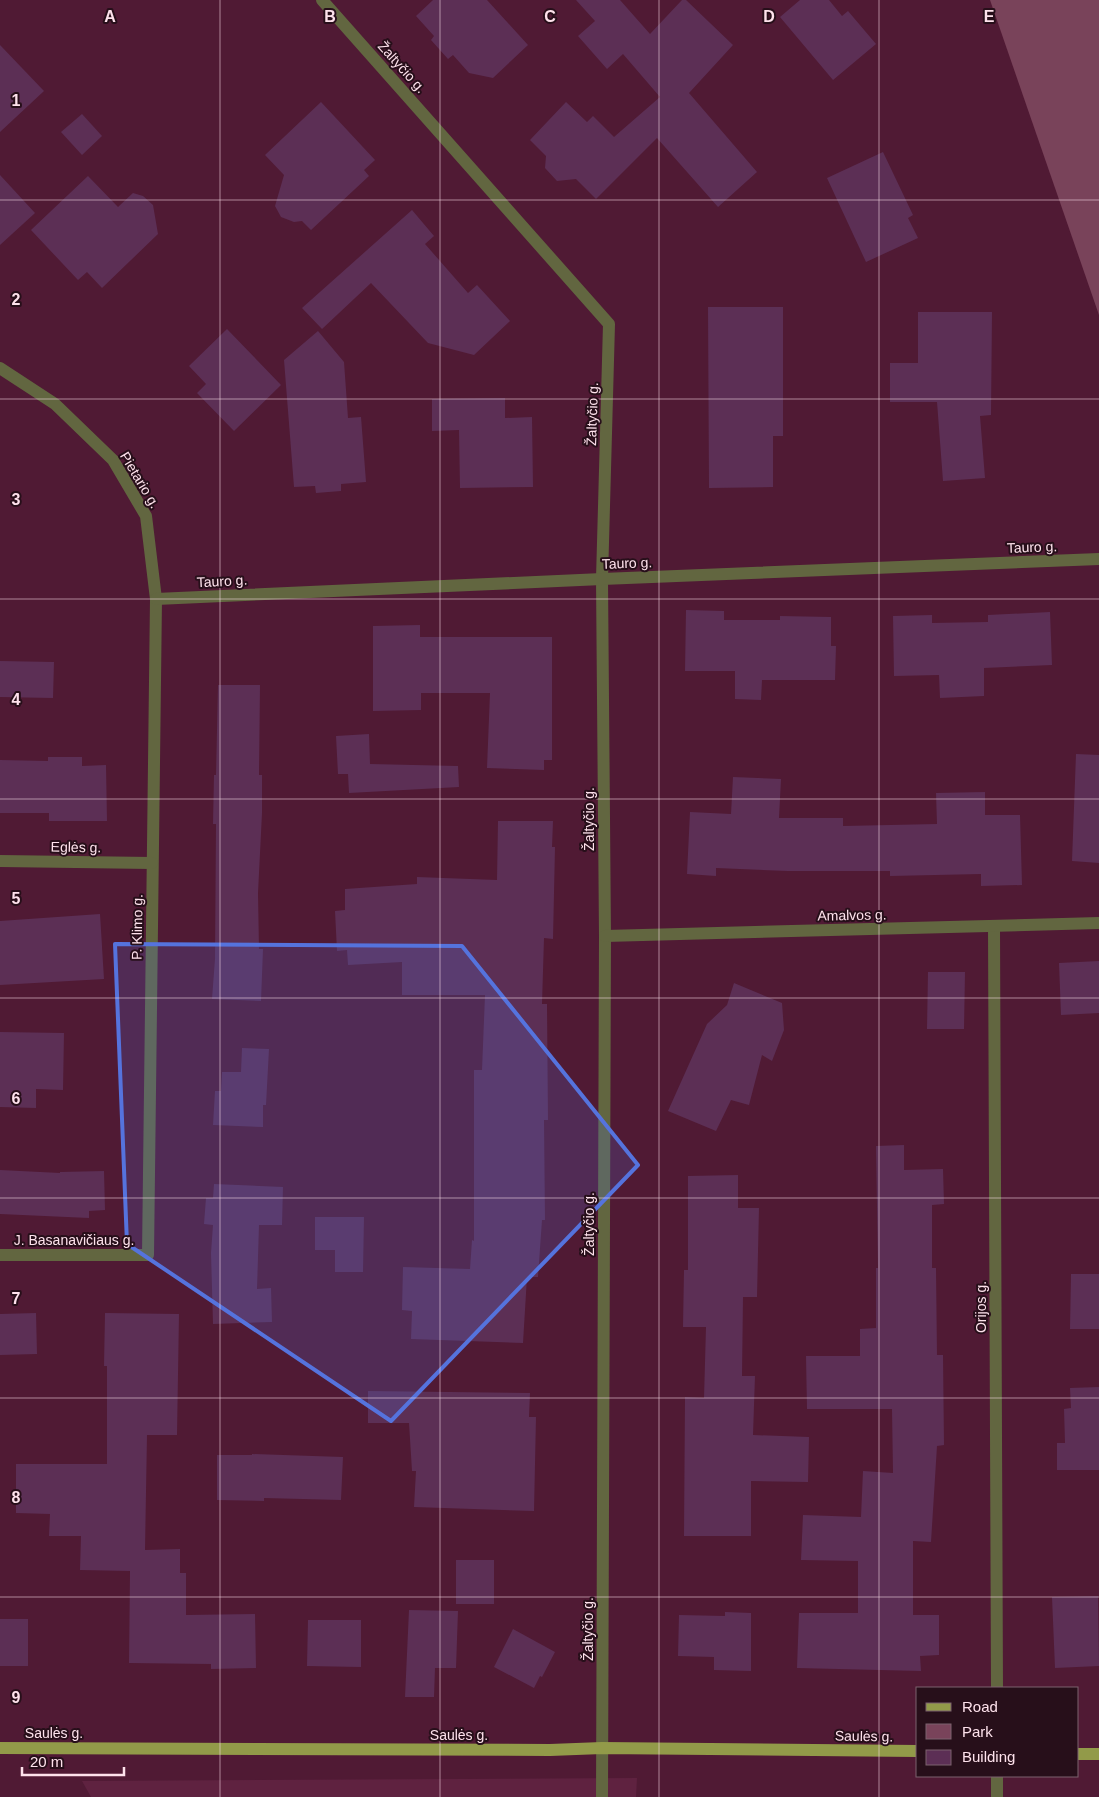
<svg xmlns="http://www.w3.org/2000/svg" width="1099" height="1797" viewBox="0 0 1099 1797" font-family="Arial,sans-serif">
	<rect width="100%" height="100%" fill="#501a34"/>
	<path fill="#5f2240" d="M 637,1778 L 636,1797 L 91,1797 L 82,1781 Z"/>
	<path fill="#79435a" d="M 990,0 L 1099,0 L 1099,315 Z"/>
	<g fill="#5c2f55">
		<path d="M 433,0 L 487,0 L 528,45 L 493,78 L 469,73 L 453,55 L 448,59 L 431,40 L 434,36 L 416,16 Z"/>
		<path d="M 576,0 L 620,0 L 650,34 L 682,0 L 686,0 L 733,45 L 689,93 L 757,172 L 718,207 L 657,138 L 596,199 L 576,179 L 557,181 L 545,168 L 546,156 L 530,140 L 566,102 L 587,122 L 593,116 L 614,137 L 660,97 L 623,54 L 607,69 L 578,36 L 595,21 Z"/>
		<path d="M 800,0 L 829,0 L 842,16 L 848,11 L 876,44 L 833,80 L 780,17 Z"/>
		<path d="M 0,45 L 44,91 L 0,132 Z"/>
		<path d="M 321,102 L 375,160 L 364,170 L 369,176 L 311,230 L 302,221 L 294,222 L 281,217 L 275,206 L 284,175 L 265,155 Z"/>
		<path d="M 82,114 L 102,136 L 82,155 L 61,132 Z"/>
		<path d="M 883,152 L 913,215 L 908,218 L 918,238 L 866,262 L 827,178 Z"/>
		<path d="M 0,175 L 35,213 L 0,245 Z"/>
		<path d="M 88,176 L 118,207 L 133,193 L 143,196 L 153,205 L 158,234 L 102,288 L 87,272 L 78,280 L 31,230 Z"/>
		<path d="M 412,210 L 434,236 L 425,244 L 468,293 L 477,285 L 510,321 L 474,355 L 428,343 L 371,283 L 322,329 L 302,308 Z"/>
		<path d="M 708,307 L 783,307 L 783,436 L 773,436 L 773,487 L 709,488 Z"/>
		<path d="M 918,312 L 992,312 L 991,415 L 980,416 L 985,478 L 943,481 L 937,402 L 890,402 L 890,363 L 918,363 Z"/>
		<path d="M 227,329 L 281,385 L 234,431 L 197,393 L 206,384 L 189,366 Z"/>
		<path d="M 318,331 L 344,362 L 348,418 L 361,417 L 366,482 L 341,484 L 341,491 L 316,493 L 315,486 L 294,487 L 284,360 Z"/>
		<path d="M 505,398 L 505,418 L 532,417 L 533,487 L 460,488 L 459,430 L 432,431 L 432,399 Z"/>
		<path d="M 686,610 L 724,611 L 724,620 L 780,620 L 780,616 L 831,617 L 831,646 L 836,646 L 835,680 L 762,680 L 761,700 L 735,699 L 735,671 L 685,671 Z"/>
		<path d="M 1050,612 L 1052,665 L 984,668 L 984,696 L 940,698 L 939,675 L 894,676 L 893,616 L 932,615 L 932,623 L 988,622 L 988,615 Z"/>
		<path d="M 420,625 L 420,637 L 552,637 L 552,760 L 544,760 L 544,770 L 487,768 L 490,693 L 421,693 L 421,710 L 373,711 L 373,626 Z"/>
		<path d="M 0,661 L 54,662 L 53,698 L 0,697 Z"/>
		<path d="M 218,685 L 260,685 L 259,775 L 262,775 L 262,813 L 258,893 L 259,949 L 263,949 L 261,1001 L 212,999 L 215,959 L 216,824 L 213,824 L 214,775 L 216,775 Z"/>
		<path d="M 369,734 L 370,764 L 458,766 L 459,787 L 349,793 L 348,774 L 338,774 L 336,736 Z"/>
		<path d="M 1076,754 L 1099,755 L 1099,863 L 1072,861 Z"/>
		<path d="M 48,757 L 82,757 L 82,766 L 106,765 L 107,821 L 49,821 L 49,813 L 0,813 L 0,760 L 48,761 Z"/>
		<path d="M 733,777 L 781,779 L 779,818 L 843,818 L 843,826 L 937,824 L 936,793 L 985,792 L 985,815 L 1020,815 L 1022,885 L 981,886 L 981,874 L 890,876 L 890,871 L 788,871 L 716,868 L 716,876 L 687,874 L 690,812 L 731,814 Z"/>
		<path d="M 498,821 L 553,821 L 552,847 L 555,847 L 553,939 L 544,938 L 542,1004 L 547,1004 L 548,1120 L 544,1120 L 545,1220 L 542,1220 L 538,1277 L 527,1277 L 523,1343 L 411,1339 L 412,1311 L 402,1310 L 403,1267 L 470,1269 L 472,1240 L 474,1241 L 474,1070 L 482,1070 L 485,995 L 402,995 L 402,962 L 348,965 L 347,950 L 337,951 L 335,911 L 345,910 L 345,889 L 417,884 L 417,877 L 497,880 Z"/>
		<path d="M 100,914 L 104,979 L 0,985 L 0,921 Z"/>
		<path d="M 1099,961 L 1099,1013 L 1061,1015 L 1059,963 Z"/>
		<path d="M 928,972 L 965,972 L 964,1029 L 927,1029 Z"/>
		<path d="M 734,983 L 782,1003 L 784,1030 L 772,1061 L 762,1055 L 749,1105 L 731,1100 L 716,1131 L 668,1111 L 707,1024 L 727,1005 Z"/>
		<path d="M 0,1032 L 64,1033 L 63,1090 L 36,1089 L 36,1108 L 0,1107 Z"/>
		<path d="M 242,1048 L 269,1049 L 266,1105 L 263,1105 L 263,1127 L 213,1125 L 215,1091 L 221,1091 L 222,1072 L 241,1072 Z"/>
		<path d="M 904,1145 L 904,1170 L 943,1169 L 944,1204 L 932,1205 L 932,1268 L 936,1268 L 937,1355 L 943,1355 L 944,1445 L 937,1446 L 931,1542 L 913,1541 L 913,1615 L 939,1615 L 939,1655 L 920,1656 L 921,1671 L 797,1668 L 799,1613 L 858,1613 L 858,1561 L 801,1560 L 803,1515 L 861,1517 L 863,1471 L 893,1473 L 892,1409 L 807,1409 L 806,1356 L 860,1356 L 860,1329 L 876,1328 L 876,1268 L 878,1268 L 876,1146 Z"/>
		<path d="M 0,1170 L 60,1173 L 60,1172 L 104,1171 L 105,1210 L 89,1211 L 89,1218 L 0,1214 Z"/>
		<path d="M 738,1175 L 738,1208 L 759,1208 L 757,1297 L 743,1297 L 742,1376 L 755,1376 L 753,1435 L 809,1437 L 808,1482 L 751,1481 L 751,1536 L 684,1536 L 685,1397 L 704,1398 L 706,1327 L 683,1327 L 684,1270 L 688,1270 L 688,1176 Z"/>
		<path d="M 214,1184 L 283,1187 L 282,1225 L 259,1225 L 257,1289 L 271,1288 L 272,1322 L 213,1324 L 211,1253 L 213,1225 L 204,1224 L 206,1198 L 213,1198 Z"/>
		<path d="M 315,1217 L 364,1217 L 363,1272 L 335,1272 L 335,1250 L 315,1250 Z"/>
		<path d="M 1071,1274 L 1099,1274 L 1099,1329 L 1070,1329 Z"/>
		<path d="M 36,1313 L 37,1354 L 0,1355 L 0,1314 Z"/>
		<path d="M 105,1313 L 179,1314 L 177,1435 L 147,1435 L 145,1550 L 180,1549 L 180,1573 L 186,1573 L 186,1615 L 255,1614 L 256,1668 L 211,1669 L 211,1664 L 129,1663 L 130,1571 L 80,1570 L 81,1536 L 49,1536 L 50,1514 L 16,1513 L 16,1464 L 107,1464 L 107,1366 L 104,1366 Z"/>
		<path d="M 1099,1387 L 1099,1470 L 1057,1470 L 1057,1443 L 1065,1443 L 1064,1409 L 1071,1408 L 1070,1388 Z"/>
		<path d="M 368,1391 L 530,1393 L 529,1417 L 536,1417 L 534,1511 L 414,1507 L 416,1471 L 412,1471 L 409,1423 L 368,1423 Z"/>
		<path d="M 252,1454 L 343,1457 L 341,1500 L 264,1498 L 264,1501 L 217,1500 L 217,1455 L 252,1455 Z"/>
		<rect x="456" y="1560" width="38" height="44"/>
		<path d="M 1098,1596 L 1099,1666 L 1055,1668 L 1052,1597 Z"/>
		<path d="M 409,1610 L 458,1611 L 456,1668 L 435,1668 L 434,1697 L 405,1697 Z"/>
		<path d="M 725,1612 L 751,1613 L 751,1671 L 714,1670 L 714,1657 L 678,1656 L 679,1615 L 725,1616 Z"/>
		<rect x="0" y="1619" width="28" height="47"/>
		<path d="M 308,1620 L 361,1620 L 361,1667 L 307,1666 Z"/>
		<path d="M 513,1629 L 555,1652 L 542,1677 L 540,1676 L 534,1688 L 494,1667 Z"/>
	</g>
	<g fill="none" stroke-linecap="round" stroke-linejoin="round">
		<g stroke="#626640" stroke-width="12">
			<path d="M 322,0 L 609,324 L 602,579 L 605,936 L 602,1797"/>
			<path d="M 0,368 L 55,404 L 113,460 L 146,516 L 156,599 L 148,1255 L 0,1255"/>
			<path d="M 156,599 L 602,579 L 1099,559"/>
			<path d="M 0,861 L 152,863"/>
			<path d="M 994,926 L 997,1688"/>
			<path d="M 605,936 L 1099,923"/>
			<path d="M 997,1797 L 997,1776"/>
		</g>
		<g stroke="#929a49" stroke-width="12">
			<path d="M 0,1748 L 550,1750 L 602,1748 L 918,1751"/>
			<path d="M 1078,1754 L 1099,1754"/>
		</g>
	</g>
	<path fill="#5573dd" fill-opacity="0.2" stroke="#5573dd" stroke-width="4" stroke-linejoin="round" d="M 115,944 L 462,946 L 638,1165 L 391,1421 L 127,1244 Z"/>
	<path fill="none" stroke="#fee2ec" stroke-width="1" stroke-opacity="0.55" d="M 220,0 L 220,1797M 440,0 L 440,1797M 659,0 L 659,1797M 879,0 L 879,1797M 0,200 L 1099,200M 0,399 L 1099,399M 0,599 L 1099,599M 0,799 L 1099,799M 0,998 L 1099,998M 0,1198 L 1099,1198M 0,1398 L 1099,1398M 0,1597 L 1099,1597"/>
	<g text-anchor="middle" dominant-baseline="central" stroke-width="4" stroke-linejoin="round" paint-order="stroke">
		<g font-size="14" fill="#fee2ec" stroke="#270f1a">
			<text transform="translate(402 67) rotate(48)">Žaltyčio g.</text>
			<text transform="translate(592 414) rotate(-88)">Žaltyčio g.</text>
			<text transform="translate(140 480) rotate(59)">Pietario g.</text>
			<text transform="translate(1032 547) rotate(-2)">Tauro g.</text>
			<text transform="translate(627 563) rotate(-2)">Tauro g.</text>
			<text transform="translate(222 581) rotate(-3)">Tauro g.</text>
			<text transform="translate(589 819) rotate(-90)">Žaltyčio g.</text>
			<text transform="translate(76 847) rotate(1)">Eglės g.</text>
			<text transform="translate(852 915) rotate(-1)">Amalvos g.</text>
			<text transform="translate(137 927) rotate(-89)">P. Klimo g.</text>
			<text transform="translate(589 1224) rotate(-90)">Žaltyčio g.</text>
			<text x="74" y="1240">J. Basanavičiaus g.</text>
			<text transform="translate(981 1307) rotate(-90)">Orijos g.</text>
			<text transform="translate(588 1629) rotate(-90)">Žaltyčio g.</text>
			<text x="54" y="1733">Saulės g.</text>
			<text x="459" y="1735">Saulės g.</text>
			<text transform="translate(864 1736) rotate(1)">Saulės g.</text>
		</g>
	</g>
	<g font-size="16" text-anchor="middle" font-weight="bold" fill="#fee2ec" stroke="#270f1a" stroke-width="4" stroke-linejoin="round" paint-order="stroke">
		<text x="110" y="22">A</text>
		<text x="330" y="22">B</text>
		<text x="550" y="22">C</text>
		<text x="769" y="22">D</text>
		<text x="989" y="22">E</text>
		<text x="16" y="106">1</text>
		<text x="16" y="305">2</text>
		<text x="16" y="505">3</text>
		<text x="16" y="705">4</text>
		<text x="16" y="904">5</text>
		<text x="16" y="1104">6</text>
		<text x="16" y="1304">7</text>
		<text x="16" y="1503">8</text>
		<text x="16" y="1703">9</text>
	</g>
	<rect x="916" y="1687" width="162" height="90" fill="#270f1a" stroke="#7d636e"/>
	<rect x="926" y="1703" width="25" height="8" fill="#929a49" stroke="#7d636e"/>
	<text x="962" y="1712" font-size="15" fill="#fee2ec">Road</text>
	<rect x="926" y="1724" width="25" height="15" fill="#79435a" stroke="#7d636e"/>
	<text x="962" y="1737" font-size="15" fill="#fee2ec">Park</text>
	<rect x="926" y="1750" width="25" height="15" fill="#5c2f55" stroke="#7d636e"/>
	<text x="962" y="1762" font-size="15" fill="#fee2ec">Building</text>
	<path d="M22 1767v8h102v-8" fill="none" stroke="#fee2ec" stroke-width="2.5"/>
	<text x="30" y="1767" font-size="15" fill="#fee2ec" stroke="#270f1a" stroke-width="4" paint-order="stroke">20 m</text>
</svg>
